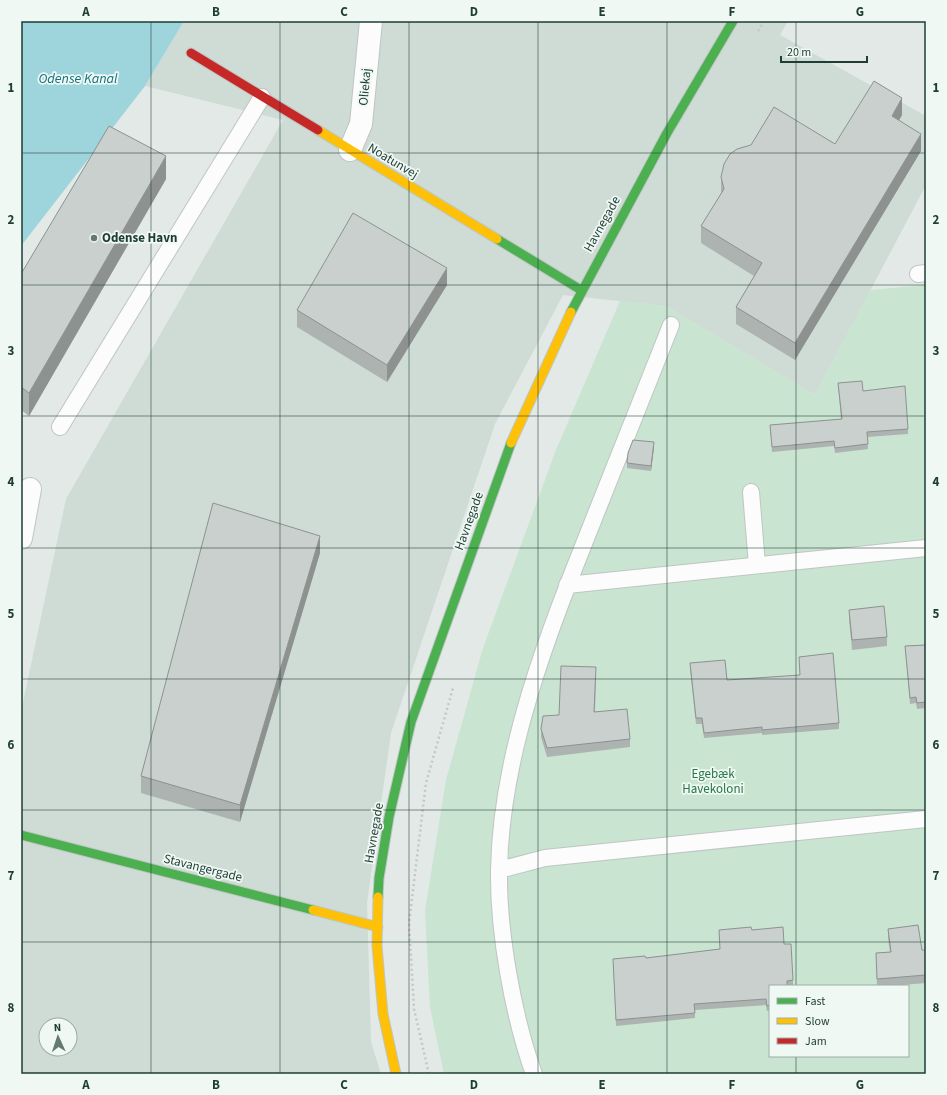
<svg xmlns="http://www.w3.org/2000/svg" width="947" height="1095" viewBox="0 0 947 1095" font-family="'Source Sans 3',sans-serif">
	<rect width="100%" height="100%" fill="#e2e9e6"/>
	<path fill="#cfdbd5" fill-rule="evenodd" d="M 184,21 L 788,21 L 780,35 L 926,116 L 926,185 L 815,395 L 666,306 L 563,295 L 495,424 L 391,733 L 367,903 L 371,1042 L 381,1074 L 21,1074 L 21,712 L 66,499 L 283,120 L 145,86 ZM 46,1025 L 70,1025 L 70,1049 L 46,1049 Z"/>
	<path fill="#c9e4d1" fill-rule="evenodd" d="M 926,285 L 926,1074 L 444,1074 L 430,1007 L 425,911 L 446,780 L 483,648 L 556,450 L 620,301 L 666,306 L 815,395 L 870,290 ZM 770,986 L 908,986 L 908,1056 L 770,1056 Z"/>
	<path fill="#9ed5dc" d="M 21,21 L 184,21 L 145,86 L 21,246 Z"/>
	<g fill="none" stroke-linecap="round" stroke-linejoin="round">
		<defs>
			<g id="lane">
				<path d="M 918,274 L 926,273"/>
				<path d="M 60,427 L 262,97"/>
				<path d="M 751,492 L 757,565"/>
				<path d="M 567,585 L 926,548"/>
				<path d="M 499,870 L 545,858 L 926,819"/>
				<path d="M 534,1074 C 513,1016 498,931 499,870 C 501,752 548,634 591,526 C 617,459 644,392 671,325"/>
			</g>
			<g id="street">
				<path d="M 350,150 L 361,124 L 371,21"/>
				<path d="M 21,538 L 30,489"/>
			</g>
			<g id="fast">
				<path d="M 497,239 L 581,290"/>
				<path d="M 571,312 L 667,133 L 733,21"/>
				<path d="M 21,835 L 313,910"/>
				<path d="M 378,897 L 379,878 L 389,817 L 411,722 L 511,443"/>
			</g>
			<g id="slow">
				<path d="M 318,130 L 497,239"/>
				<path d="M 511,443 L 571,312"/>
				<path d="M 378,897 L 377,946 L 383,1014 L 396,1074"/>
				<path d="M 313,910 L 378,927"/>
			</g>
			<path id="jam" d="M 191,53 L 318,130"/>
		</defs>
		<use href="#lane" stroke="#bfc6c3" stroke-width="18"/>
		<use href="#street" stroke="#bfc6c3" stroke-width="24"/>
		<use href="#fast" stroke="#bdc7c3" stroke-width="11"/>
		<use href="#slow" stroke="#bdc7c3" stroke-width="11"/>
		<use href="#jam" stroke="#bdc7c3" stroke-width="11"/>
		<g stroke="#bfc9c6" stroke-width="2.5" stroke-dasharray="2 3" stroke-linecap="butt">
			<path d="M 758,31 L 764,21"/>
			<path d="M 429,1074 L 414,1009 L 409,923 L 426,783 L 453,688"/>
		</g>
		<use href="#lane" stroke="#fbfcfb" stroke-width="16"/>
		<use href="#street" stroke="#fbfcfb" stroke-width="22"/>
		<use href="#fast" stroke="#4caf50" stroke-width="9"/>
		<use href="#slow" stroke="#ffc107" stroke-width="9"/>
		<use href="#jam" stroke="#c62828" stroke-width="9"/>
	</g>
	<g fill="#adb3b0">
		<path d="M 902,115 L 899,120 L 921,151 L 795,360 L 736,324 L 736,307 L 754,276 L 701,243 L 701,226 L 721,194 L 721,177 L 835,144 Z"/>
		<path d="M 166,179 L 29,416 L 21,410 L 21,274 Z"/>
		<path d="M 447,285 L 387,382 L 297,327 L 297,310 Z"/>
		<path d="M 838,383 L 863,391 L 908,429 L 908,434 L 867,437 L 868,449 L 835,453 L 834,446 L 772,452 L 770,425 L 841,420 Z"/>
		<path d="M 654,447 L 651,471 L 627,468 L 627,463 Z"/>
		<path d="M 320,553 L 240,822 L 141,793 L 141,776 Z"/>
		<path d="M 849,610 L 887,637 L 887,646 L 852,650 L 849,619 Z"/>
		<path d="M 926,645 L 926,708 L 917,709 L 916,703 L 910,704 L 905,646 Z"/>
		<path d="M 799,657 L 839,723 L 839,729 L 762,735 L 762,733 L 704,738 L 702,724 L 696,724 L 690,669 L 690,663 L 727,680 L 800,675 Z"/>
		<path d="M 596,676 L 595,712 L 630,739 L 630,747 L 547,757 L 541,737 L 541,729 L 559,715 Z"/>
		<path d="M 888,929 L 922,950 L 926,950 L 926,983 L 890,986 L 877,986 L 876,953 L 890,952 L 888,938 Z"/>
		<path d="M 719,930 L 752,930 L 784,944 L 793,980 L 793,986 L 770,986 L 770,1011 L 767,1011 L 766,1005 L 695,1010 L 695,1018 L 616,1026 L 613,964 L 646,958 L 720,949 Z"/>
	</g>
	<g fill="#8d9290">
		<path d="M 902,98 L 902,115 L 892,133 L 892,116 Z"/>
		<path d="M 921,134 L 921,151 L 795,360 L 795,343 Z"/>
		<path d="M 166,156 L 166,179 L 29,416 L 29,393 Z"/>
		<path d="M 447,268 L 447,285 L 387,382 L 387,365 Z"/>
		<path d="M 654,442 L 654,447 L 651,471 L 651,466 Z"/>
		<path d="M 320,536 L 320,553 L 240,822 L 240,805 Z"/>
	</g>
	<g fill="#c9d0cd" stroke="#8d9290">
		<path d="M 874,81 L 902,98 L 892,116 L 921,134 L 795,343 L 736,307 L 762,263 L 701,226 L 724,189 L 721,177 L 724,164 L 730,154 L 737,149 L 751,145 L 774,107 L 835,144 Z"/>
		<path d="M 109,126 L 166,156 L 29,393 L 21,387 L 21,274 Z"/>
		<path d="M 353,213 L 447,268 L 387,365 L 297,310 Z"/>
		<path d="M 862,381 L 863,391 L 905,386 L 908,429 L 867,432 L 868,444 L 835,448 L 834,441 L 772,447 L 770,425 L 842,419 L 838,383 Z"/>
		<path d="M 633,440 L 654,442 L 651,466 L 627,463 L 628,453 Z"/>
		<path d="M 213,503 L 320,536 L 240,805 L 141,776 Z"/>
		<path d="M 884,606 L 887,637 L 852,640 L 849,610 Z"/>
		<path d="M 926,645 L 926,702 L 917,703 L 916,697 L 910,698 L 905,646 Z"/>
		<path d="M 833,653 L 839,723 L 762,730 L 762,727 L 704,733 L 702,718 L 696,718 L 690,663 L 725,660 L 727,680 L 800,675 L 799,657 Z"/>
		<path d="M 561,666 L 596,667 L 594,712 L 627,709 L 630,739 L 547,748 L 541,729 L 543,716 L 559,715 Z"/>
		<path d="M 918,925 L 922,950 L 926,950 L 926,975 L 877,979 L 876,953 L 891,952 L 888,929 Z"/>
		<path d="M 751,927 L 752,930 L 783,927 L 784,944 L 791,944 L 793,980 L 787,981 L 787,986 L 770,986 L 770,1005 L 767,1006 L 766,999 L 694,1004 L 695,1013 L 616,1020 L 613,959 L 645,956 L 646,958 L 720,949 L 719,930 Z"/>
	</g>
	<path fill="none" stroke="#1e3d34" stroke-width="1" stroke-opacity="0.55" d="M 151,21 L 151,1074M 280,21 L 280,1074M 409,21 L 409,1074M 538,21 L 538,1074M 667,21 L 667,1074M 796,21 L 796,986M 21,153 L 926,153M 21,285 L 926,285M 21,416 L 926,416M 21,548 L 926,548M 21,679 L 926,679M 21,810 L 926,810M 21,942 L 926,942M 796,1056 L 796,1074"/>
	<circle fill="#637972" stroke="#f0f8f4" stroke-width="1.5" cx="94" cy="238" r="4"/>
	<g text-anchor="middle" dominant-baseline="central" stroke-width="3.5" stroke-linejoin="round" paint-order="stroke">
		<g font-size="13" fill="#1e3d34" stroke="#f0f8f4">
			<text transform="translate(365 87) rotate(-85)">Oliekaj</text>
			<text transform="translate(393 161) rotate(31)">Noatunvej</text>
			<text transform="translate(602 224) rotate(-61)">Havnegade</text>
			<text transform="translate(469 521) rotate(-70)">Havnegade</text>
			<text transform="translate(374 833) rotate(-80)">Havnegade</text>
			<text transform="translate(203 868) rotate(14)">Stavangergade</text>
		</g>
		<g font-size="13" font-weight="bold" fill="#1e3d34" stroke="#f0f8f4" text-anchor="start">
			<text x="102" y="238">Odense Havn</text>
		</g>
		<g font-size="13" fill="#257841" stroke="#f0f8f4">
			<text x="713" y="774">Egebæk<tspan x="713" dy="15">Havekoloni</tspan></text>
		</g>
		<g font-size="14" font-style="italic" fill="#13727f" stroke="#f0f8f4">
			<text x="78" y="79">Odense Kanal</text>
		</g>
	</g>
	<rect width="947" height="1095" fill="none" stroke="#f0f8f4" stroke-width="44"/>
	<rect x="769" y="985" width="140" height="72" fill="#f0f8f4" stroke="#9cada7"/>
	<rect x="777" y="998" width="20" height="6" fill="#4caf50" stroke="#9cada7"/>
	<text x="805" y="1005" font-size="12" fill="#1e3d34">Fast</text>
	<rect x="777" y="1018" width="20" height="6" fill="#ffc107" stroke="#9cada7"/>
	<text x="805" y="1025" font-size="12" fill="#1e3d34">Slow</text>
	<rect x="777" y="1038" width="20" height="6" fill="#c62828" stroke="#9cada7"/>
	<text x="805" y="1045" font-size="12" fill="#1e3d34">Jam</text>
	<g transform="translate(58 1037) rotate(357)"><circle r="19" fill="#f0f8f4" stroke="#9cada7"/>
	<path d="M0-3L7 15L0 10L-7 15Z" fill="#637972"/>
	<text y="-6" font-size="11" font-weight="bold" text-anchor="middle" fill="#1e3d34">N</text>
	</g>
	<path d="M781 56v6h86v-6" fill="none" stroke="#1e3d34" stroke-width="2"/>
	<text x="787" y="56" font-size="12" fill="#1e3d34" stroke="#f0f8f4" stroke-width="3" paint-order="stroke">20 m</text>
	<rect x="22" y="22" width="903" height="1051" fill="none" stroke="#1e3d34" stroke-width="1.5"/>
	<g font-size="13" text-anchor="middle" font-weight="bold" fill="#1e3d34">
		<text x="86" y="16">A</text>
		<text x="216" y="16">B</text>
		<text x="344" y="16">C</text>
		<text x="474" y="16">D</text>
		<text x="602" y="16">E</text>
		<text x="732" y="16">F</text>
		<text x="860" y="16">G</text>
		<text x="11" y="92">1</text>
		<text x="936" y="92">1</text>
		<text x="11" y="224">2</text>
		<text x="936" y="224">2</text>
		<text x="11" y="355">3</text>
		<text x="936" y="355">3</text>
		<text x="11" y="486">4</text>
		<text x="936" y="486">4</text>
		<text x="11" y="618">5</text>
		<text x="936" y="618">5</text>
		<text x="11" y="749">6</text>
		<text x="936" y="749">6</text>
		<text x="11" y="880">7</text>
		<text x="936" y="880">7</text>
		<text x="11" y="1012">8</text>
		<text x="936" y="1012">8</text>
		<text x="86" y="1089">A</text>
		<text x="216" y="1089">B</text>
		<text x="344" y="1089">C</text>
		<text x="474" y="1089">D</text>
		<text x="602" y="1089">E</text>
		<text x="732" y="1089">F</text>
		<text x="860" y="1089">G</text>
	</g>
</svg>
